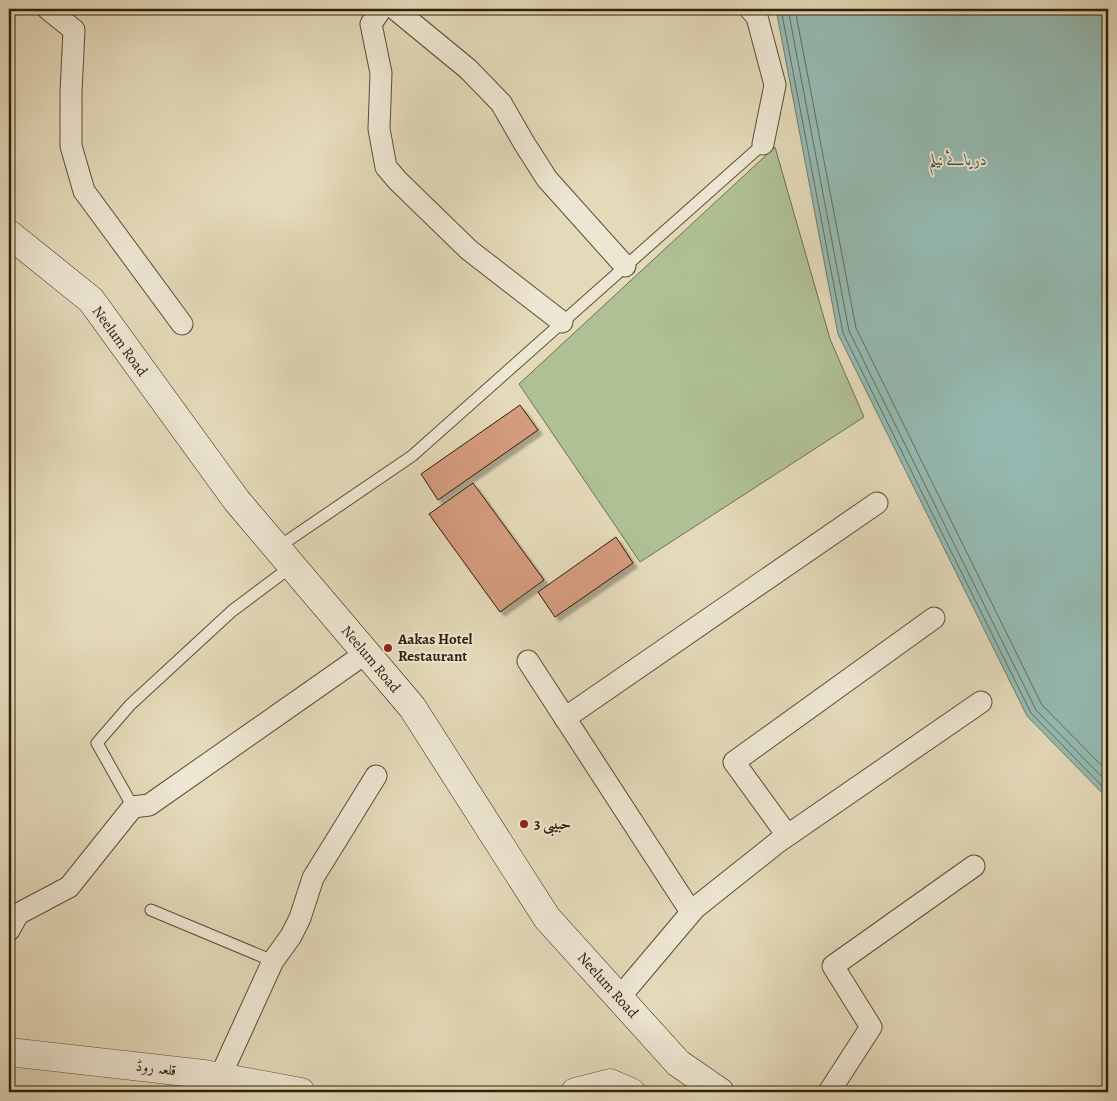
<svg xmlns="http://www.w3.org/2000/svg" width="1117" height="1101" viewBox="0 0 1117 1101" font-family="Alegreya,Amiri,serif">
	<defs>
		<filter id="shadow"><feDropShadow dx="4.5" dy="4.5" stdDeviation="1" flood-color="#0004"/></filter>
	</defs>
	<rect width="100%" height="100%" fill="#e4d9b9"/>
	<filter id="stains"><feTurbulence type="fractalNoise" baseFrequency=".004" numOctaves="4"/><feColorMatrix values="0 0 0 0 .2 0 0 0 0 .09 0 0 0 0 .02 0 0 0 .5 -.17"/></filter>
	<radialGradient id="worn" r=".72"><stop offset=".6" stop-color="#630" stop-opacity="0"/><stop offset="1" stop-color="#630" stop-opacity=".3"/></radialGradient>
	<path fill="#afc094" stroke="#6f7050" d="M 775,147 L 830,339 L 864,417 L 640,562 L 519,384 Z"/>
	<path fill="#95bab2" stroke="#6c7c6f" d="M 776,9 L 1108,9 L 1108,799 L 1027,716 L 838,334 Z"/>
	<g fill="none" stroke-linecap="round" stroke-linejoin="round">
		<g stroke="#626d5e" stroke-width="1">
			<path d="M 781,9 L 843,333 L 1031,713 L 1108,792"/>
			<path d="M 788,9 L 849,331 L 1036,710 L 1108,783"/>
			<path d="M 795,9 L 856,328 L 1042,705 L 1108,772"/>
		</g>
	</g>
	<g fill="#d49b7d" stroke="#2f200b" filter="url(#shadow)">
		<path d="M 520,405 L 538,430 L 438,500 L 421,474 Z"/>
		<path d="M 473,483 L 544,580 L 500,612 L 429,514 Z"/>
		<path d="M 616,537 L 633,563 L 555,617 L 538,592 Z"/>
	</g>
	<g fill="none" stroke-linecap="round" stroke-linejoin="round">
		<defs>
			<g id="service">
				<path d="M 277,548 L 412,456 L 763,144"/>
				<path d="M 133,807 L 97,743 L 130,705 L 232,611 L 292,566"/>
				<path d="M 151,910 L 273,961"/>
			</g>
			<g id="minor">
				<path d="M 48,9 L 74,30 L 71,92 L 71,146 L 84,191 L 182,324"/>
				<path d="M 381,9 L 371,24 L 381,73 L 379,129 L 386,167 L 398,181 L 469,250 L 562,322"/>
				<path d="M 395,9 L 468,69 L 501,103 L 524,143 L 547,179 L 625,266"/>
				<path d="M 750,9 L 757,17 L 775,85 L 763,144"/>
				<path d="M 528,661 L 691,912"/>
				<path d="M 565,718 L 877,503"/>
				<path d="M 787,835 L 734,762 L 934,618"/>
				<path d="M 9,930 L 18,914 L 69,887 L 133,807 L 149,805 L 366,653"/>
				<path d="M 619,998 L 695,908 L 778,842 L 981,702"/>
				<path d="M 220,1077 L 273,961 L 291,936 L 300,918 L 313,878 L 376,776"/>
				<path d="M 829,1092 L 871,1027 L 833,966 L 974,866"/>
			</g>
			<g id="tertiary">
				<path d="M 9,1052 L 204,1074 L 301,1092"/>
				<path d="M 575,1092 L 610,1083 L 631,1092"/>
			</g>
			<path id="secondary" d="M 9,234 L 91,300 L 237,501 L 412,707 L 547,918 L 678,1063 L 720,1092"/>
		</defs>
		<use href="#service" stroke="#5c4e36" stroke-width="13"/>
		<use href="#minor" stroke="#5c4e36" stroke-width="23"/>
		<use href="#tertiary" stroke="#5c4e36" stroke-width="29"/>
		<use href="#secondary" stroke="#2f200b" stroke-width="29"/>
		<use href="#service" stroke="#ede6d2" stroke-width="11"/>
		<use href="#minor" stroke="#ede6d2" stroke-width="21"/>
		<use href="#tertiary" stroke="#ede6d2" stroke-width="28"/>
		<use href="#secondary" stroke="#ede6d2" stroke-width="28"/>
	</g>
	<g fill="#8f2418" stroke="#ede6d2" stroke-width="2">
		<circle cx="388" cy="648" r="5"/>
		<circle cx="524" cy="824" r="5"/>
	</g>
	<g text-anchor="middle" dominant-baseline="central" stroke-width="4" stroke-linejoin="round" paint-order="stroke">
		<g font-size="15" fill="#2f200b" stroke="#ede6d2">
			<text transform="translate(120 341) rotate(54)">Neelum Road</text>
			<text transform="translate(371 659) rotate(50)">Neelum Road</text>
			<text transform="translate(608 985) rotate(48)">Neelum Road</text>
			<text transform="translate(156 1068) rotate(7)">قلعہ روڈ</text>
		</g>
		<g font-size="15" font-weight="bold" fill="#2f200b" stroke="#ede6d2" text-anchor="start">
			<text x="398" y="639">Aakas Hotel<tspan x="398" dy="17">Restaurant</tspan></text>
			<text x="534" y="824">حبیبی 3</text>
		</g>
		<g font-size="16" font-style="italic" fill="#4e4e3d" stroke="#ede6d2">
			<text x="958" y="160">دریائے نیلم</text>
		</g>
	</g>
	<rect width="1117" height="1101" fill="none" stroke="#e4d9b9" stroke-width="30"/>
	<rect x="10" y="10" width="1097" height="1081" fill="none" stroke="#2f200b" stroke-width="2.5"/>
	<rect x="15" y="15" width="1087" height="1071" fill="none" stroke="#2f200b"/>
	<rect width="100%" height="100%" filter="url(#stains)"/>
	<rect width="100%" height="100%" fill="url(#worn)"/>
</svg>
